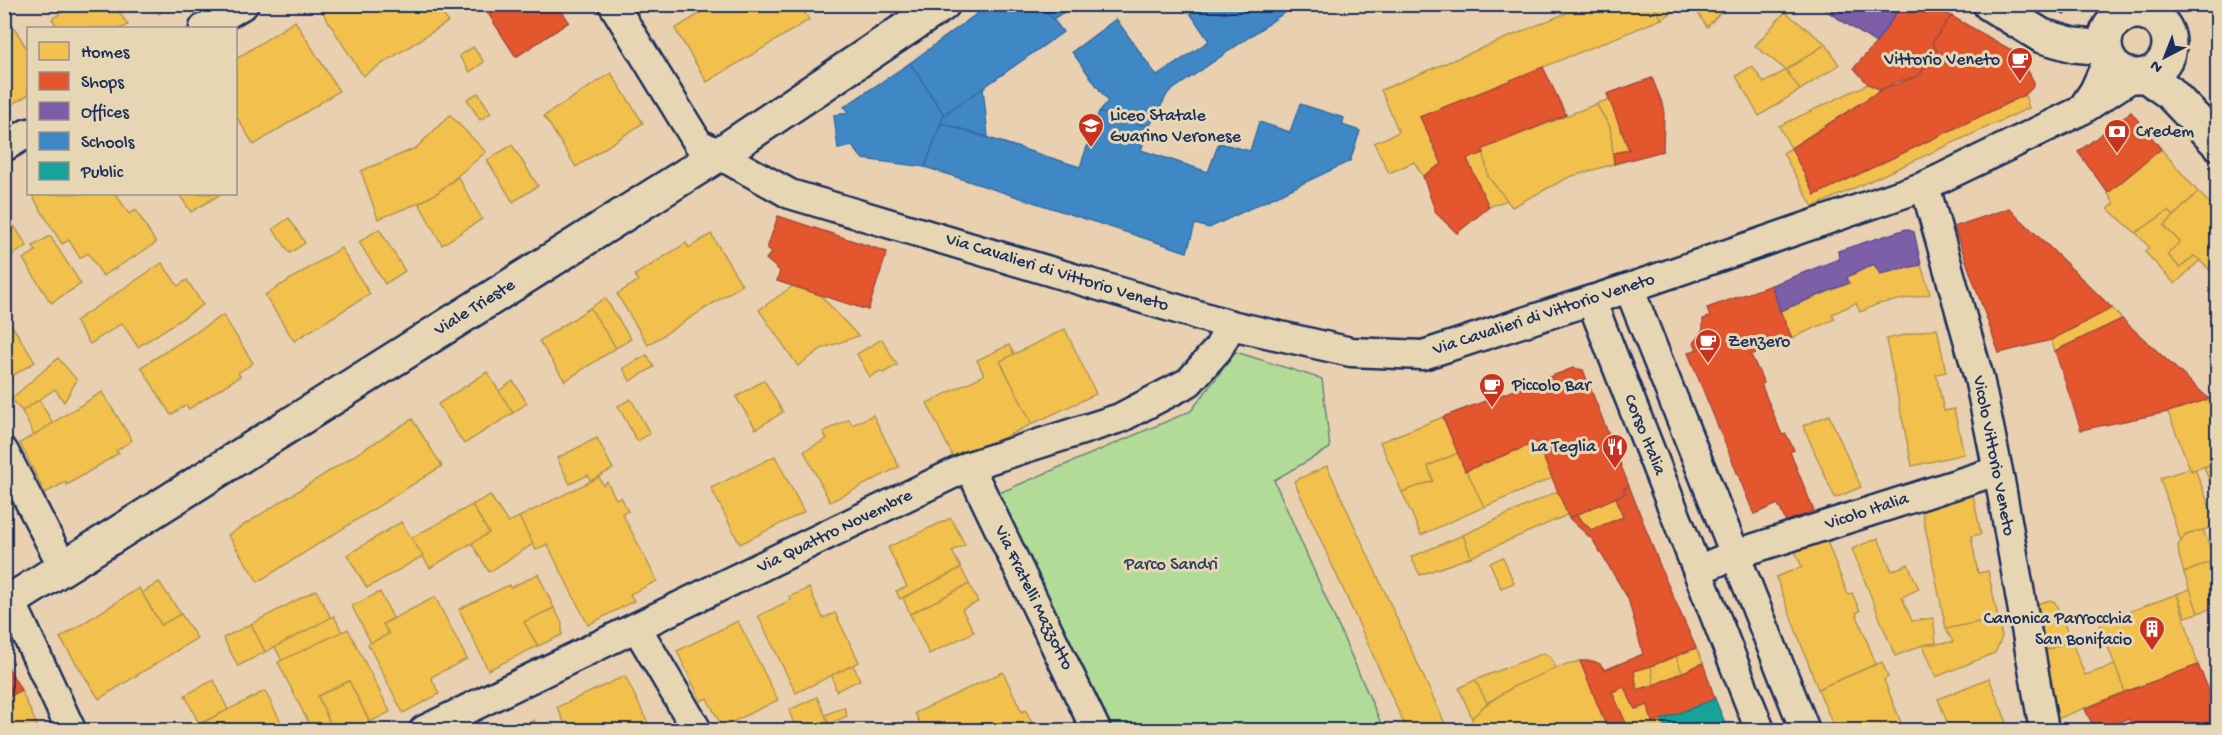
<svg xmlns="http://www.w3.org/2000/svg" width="2222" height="735" viewBox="0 0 2222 735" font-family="'Gochi Hand',sans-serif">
	<rect width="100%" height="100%" fill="#e9d0b1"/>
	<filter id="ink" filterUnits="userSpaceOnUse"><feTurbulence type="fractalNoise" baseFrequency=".0167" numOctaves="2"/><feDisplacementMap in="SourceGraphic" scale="12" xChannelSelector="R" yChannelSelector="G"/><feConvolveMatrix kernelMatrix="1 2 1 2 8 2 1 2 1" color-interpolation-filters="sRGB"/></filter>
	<g filter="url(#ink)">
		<path fill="#b2db98" stroke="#66857b" stroke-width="1.5" d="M 1236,352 L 1322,379 L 1330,448 L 1274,480 L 1384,730 L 1107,730 L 997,494 L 1191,411 Z"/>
		<g fill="#f2c14e" stroke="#b29553" stroke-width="1.5">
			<path d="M 74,4 L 114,4 L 128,25 L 122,28 L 58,28 L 52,19 Z"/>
			<path d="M 153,4 L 174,4 L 159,14 Z"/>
			<path d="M 323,4 L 437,4 L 448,22 L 363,76 L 319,7 Z"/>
			<path d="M 715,4 L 800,4 L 809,20 L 707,82 L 675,29 Z"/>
			<path d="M 1588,4 L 1653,4 L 1662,19 L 1420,117 L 1442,164 L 1423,176 L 1414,162 L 1389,173 L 1374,143 L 1399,132 L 1381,90 Z"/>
			<path d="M 1653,4 L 1686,4 L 1662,19 Z"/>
			<path d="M 1692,4 L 1728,4 L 1707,27 Z"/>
			<path d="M 1817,4 L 1835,4 L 1830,13 Z"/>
			<path d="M 1785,12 L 1826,44 L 1786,70 L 1755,46 Z"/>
			<path d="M 295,21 L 339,91 L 254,145 L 236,116 L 236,59 Z"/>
			<path d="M 14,27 L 28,51 L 28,95 L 4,109 L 4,32 Z"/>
			<path d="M 1826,44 L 1839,65 L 1800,90 L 1786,70 Z"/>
			<path d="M 473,47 L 484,62 L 470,72 L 459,56 Z"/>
			<path d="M 1752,66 L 1764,83 L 1786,70 L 1800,90 L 1759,116 L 1736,76 Z"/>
			<path d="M 611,73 L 643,123 L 576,167 L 544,116 Z"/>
			<path d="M 1868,84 L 1881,90 L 1791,148 L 1779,126 Z"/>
			<path d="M 478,93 L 491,113 L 480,120 L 467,99 Z"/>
			<path d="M 2025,95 L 2029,108 L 1813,207 L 1783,153 L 1791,148 L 1815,195 Z"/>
			<path d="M 1610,99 L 1629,150 L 1613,153 L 1610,127 L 1596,104 Z"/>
			<path d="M 1596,104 L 1610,127 L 1614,164 L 1569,177 L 1512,207 L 1488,177 L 1483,149 Z"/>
			<path d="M 450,115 L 486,152 L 437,193 L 419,203 L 378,219 L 361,171 L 416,148 Z"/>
			<path d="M 512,145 L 538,186 L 513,202 L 487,160 Z"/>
			<path d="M 2161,149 L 2198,192 L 2174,216 L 2168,211 L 2136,233 L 2108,209 L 2114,204 L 2108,193 Z"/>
			<path d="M 1484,153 L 1488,177 L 1507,200 L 1489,207 L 1467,159 Z"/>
			<path d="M 458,177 L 482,219 L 442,245 L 419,203 L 437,193 Z"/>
			<path d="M 2198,192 L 2218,211 L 2218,262 L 2209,269 L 2194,256 L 2180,268 L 2167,254 L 2180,242 L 2164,226 Z"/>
			<path d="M 31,194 L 116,194 L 129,214 L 136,210 L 156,243 L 103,276 L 88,253 L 80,258 L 69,240 L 62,244 Z"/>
			<path d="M 179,194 L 221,194 L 191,212 Z"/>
			<path d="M 4,210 L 27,246 L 4,260 Z"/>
			<path d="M 2168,211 L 2174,216 L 2164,226 L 2180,242 L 2167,254 L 2180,268 L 2194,256 L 2200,260 L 2175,284 L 2145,252 L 2149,247 L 2136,233 Z"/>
			<path d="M 289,218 L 305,243 L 290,253 L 273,229 Z"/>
			<path d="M 379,229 L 405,271 L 385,284 L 359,242 Z"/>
			<path d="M 711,234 L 742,285 L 648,345 L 617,294 L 638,281 L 635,275 L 686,243 L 689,248 Z"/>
			<path d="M 50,236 L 81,284 L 51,303 L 23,259 L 36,251 L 33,246 Z"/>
			<path d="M 341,248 L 370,294 L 294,341 L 265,295 Z"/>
			<path d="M 162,263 L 178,286 L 187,280 L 203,305 L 138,347 L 122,323 L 90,344 L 75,321 Z"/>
			<path d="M 1874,264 L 1880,274 L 1921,265 L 1930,294 L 1878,304 L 1860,312 L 1856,303 L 1832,314 L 1835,319 L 1792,338 L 1780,311 L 1849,283 L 1847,277 Z"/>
			<path d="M 793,286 L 820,295 L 858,336 L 821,349 L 798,366 L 759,310 Z"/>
			<path d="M 605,298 L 631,339 L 616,348 L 590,308 Z"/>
			<path d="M 590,308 L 616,348 L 565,381 L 539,341 Z"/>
			<path d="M 2112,308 L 2122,319 L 2055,351 L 2051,340 Z"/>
			<path d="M 223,315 L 253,363 L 238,373 L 240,376 L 189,409 L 186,405 L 171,415 L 141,367 Z"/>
			<path d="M 6,316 L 35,362 L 4,381 L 4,317 Z"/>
			<path d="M 1937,328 L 1946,372 L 1936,374 L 1944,411 L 1954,409 L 1964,454 L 1912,466 L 1886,339 Z"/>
			<path d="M 1065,329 L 1096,394 L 1032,424 L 1000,361 Z"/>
			<path d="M 882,339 L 897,365 L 883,373 L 880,371 L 870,377 L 857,354 Z"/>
			<path d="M 1009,345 L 1014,354 L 1000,361 L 1032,424 L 955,461 L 927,403 L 984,375 L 977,360 Z"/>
			<path d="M 647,355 L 654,367 L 630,381 L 623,368 Z"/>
			<path d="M 58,358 L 77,380 L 64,402 L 55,389 L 22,411 L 11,399 Z"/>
			<path d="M 487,372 L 513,413 L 464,444 L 438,404 Z"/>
			<path d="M 764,380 L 783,412 L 756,429 L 736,397 Z"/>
			<path d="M 513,381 L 527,403 L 513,413 L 499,391 Z"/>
			<path d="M 102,392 L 132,440 L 116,451 L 119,453 L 67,485 L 66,482 L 45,493 L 20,443 Z"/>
			<path d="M 2218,396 L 2218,462 L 2191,471 L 2168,412 Z"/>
			<path d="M 631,399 L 650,434 L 637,441 L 618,406 Z"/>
			<path d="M 39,400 L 53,423 L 34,435 L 22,411 Z"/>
			<path d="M 873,415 L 899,467 L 830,502 L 804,451 L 827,439 L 823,432 L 849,419 L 852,425 Z"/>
			<path d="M 1829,415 L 1861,487 L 1835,498 L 1803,426 Z"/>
			<path d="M 1443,417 L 1458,453 L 1428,466 L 1433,481 L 1402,492 L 1380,442 Z"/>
			<path d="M 412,419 L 442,466 L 258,582 L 228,535 Z"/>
			<path d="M 597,438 L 613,469 L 590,481 L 588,475 L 570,484 L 557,458 Z"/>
			<path d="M 1537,442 L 1552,478 L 1484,507 L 1465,471 Z"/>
			<path d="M 1458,453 L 1484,507 L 1421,535 L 1402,492 L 1433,481 L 1428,466 Z"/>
			<path d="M 775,456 L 804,512 L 740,544 L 711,488 Z"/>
			<path d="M 2218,462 L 2218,503 L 2204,467 Z"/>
			<path d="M 1327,466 L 1448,730 L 1407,730 L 1294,481 Z"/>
			<path d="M 2191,468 L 2191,471 L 2195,469 L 2217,526 L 2186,535 L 2181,542 L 2160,478 Z"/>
			<path d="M 599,477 L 603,485 L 607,482 L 616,499 L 621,497 L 628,511 L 622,513 L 657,581 L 630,594 L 634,601 L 588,625 L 547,544 L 536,550 L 519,517 Z"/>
			<path d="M 1558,491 L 1567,515 L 1471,557 L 1463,535 Z"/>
			<path d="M 1972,491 L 1981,534 L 1971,536 L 1978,573 L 1988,571 L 1998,618 L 1946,629 L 1920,502 Z"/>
			<path d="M 490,495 L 508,523 L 519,517 L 533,544 L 489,572 L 471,542 L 489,533 L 472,505 Z"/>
			<path d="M 1616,497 L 1623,517 L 1591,530 L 1576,515 Z"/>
			<path d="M 472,505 L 489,533 L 430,568 L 411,538 Z"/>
			<path d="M 951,518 L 965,545 L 952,551 L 961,568 L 900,599 L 896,591 L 907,587 L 888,547 Z"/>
			<path d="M 401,522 L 423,556 L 367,588 L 347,555 Z"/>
			<path d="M 2203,530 L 2215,560 L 2184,573 L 2179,556 L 2178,545 L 2186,535 Z"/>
			<path d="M 1463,535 L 1471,557 L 1420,575 L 1411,557 Z"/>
			<path d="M 1878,538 L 1892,571 L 1908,564 L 1919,589 L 1902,597 L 1912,621 L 1933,618 L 1936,643 L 1923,645 L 1895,656 L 1852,549 Z"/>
			<path d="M 1826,539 L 1848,595 L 1852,593 L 1860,611 L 1856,613 L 1876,664 L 1818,689 L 1776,577 L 1802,567 L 1795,551 Z"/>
			<path d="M 1503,557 L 1514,583 L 1501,588 L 1490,563 Z"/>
			<path d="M 2218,559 L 2218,606 L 2198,613 L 2184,573 Z"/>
			<path d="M 961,568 L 969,584 L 910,614 L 903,598 Z"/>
			<path d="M 538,574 L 554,608 L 524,622 L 538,646 L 488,670 L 459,609 L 509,585 L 510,588 Z"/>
			<path d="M 159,582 L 181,614 L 161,625 L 142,593 Z"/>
			<path d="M 969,584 L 978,602 L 962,609 L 974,632 L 929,654 L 910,614 Z"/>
			<path d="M 139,588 L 161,625 L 181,614 L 197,638 L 99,699 L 60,638 Z"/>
			<path d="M 809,588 L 823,618 L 835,613 L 859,662 L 796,693 L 758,616 L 791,600 L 789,597 Z"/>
			<path d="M 2190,589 L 2198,613 L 2186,617 L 2177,594 Z"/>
			<path d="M 316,590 L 331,618 L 265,652 L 251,624 Z"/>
			<path d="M 380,592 L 393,618 L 383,624 L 389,634 L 371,643 L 352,606 Z"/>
			<path d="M 2177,594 L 2198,665 L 2125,692 L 2099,623 Z"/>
			<path d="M 435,597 L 467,659 L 431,677 L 439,694 L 403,713 L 368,644 L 389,634 L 383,624 Z"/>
			<path d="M 2050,600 L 2055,602 L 2071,640 L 2045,651 L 2036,604 Z"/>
			<path d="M 554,608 L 562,623 L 562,635 L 538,646 L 524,622 Z"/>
			<path d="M 334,616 L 342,632 L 282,661 L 275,647 Z"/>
			<path d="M 1998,618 L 2002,637 L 1995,653 L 1936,677 L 1923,645 L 1953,642 L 1946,629 Z"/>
			<path d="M 738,621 L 778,700 L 722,727 L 707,698 L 701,701 L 677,651 Z"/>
			<path d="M 251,624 L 265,652 L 238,666 L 223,638 Z"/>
			<path d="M 348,629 L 390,712 L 370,722 L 349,681 L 318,696 L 333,730 L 312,730 L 278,662 Z"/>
			<path d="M 2071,640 L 2085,675 L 2115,665 L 2125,692 L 2057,719 L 2045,651 Z"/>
			<path d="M 1696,648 L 1703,663 L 1682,673 L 1676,656 Z"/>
			<path d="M 1544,653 L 1550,657 L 1556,668 L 1513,687 L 1487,703 L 1475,680 Z"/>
			<path d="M 1676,656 L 1682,673 L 1654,685 L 1651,666 Z"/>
			<path d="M 1580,661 L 1608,730 L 1470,730 L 1472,718 L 1479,709 L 1513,687 L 1556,668 Z"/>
			<path d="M 1882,662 L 1888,677 L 1884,680 L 1904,730 L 1835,730 L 1818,689 Z"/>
			<path d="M 853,665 L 860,680 L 836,691 L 832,675 Z"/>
			<path d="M 1651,666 L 1654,685 L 1637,690 L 1634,671 Z"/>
			<path d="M 1003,672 L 1022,712 L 1026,710 L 1035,730 L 923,730 L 915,713 Z"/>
			<path d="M 625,676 L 651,729 L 568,730 L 557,707 Z"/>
			<path d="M 1989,678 L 2010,730 L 1950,730 L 1938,699 Z"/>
			<path d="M 214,680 L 228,710 L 199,724 L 185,695 Z"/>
			<path d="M 1475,680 L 1487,703 L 1472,718 L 1459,688 Z"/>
			<path d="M 349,681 L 371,725 L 360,730 L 333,730 L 318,696 Z"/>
			<path d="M 1624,687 L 1635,709 L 1648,705 L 1652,722 L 1662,720 L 1666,730 L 1629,730 L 1612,692 Z"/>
			<path d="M 21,690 L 39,730 L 4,730 L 4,700 Z"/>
			<path d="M 265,691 L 285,730 L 208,730 L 204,722 Z"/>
			<path d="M 817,697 L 829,724 L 815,730 L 796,730 L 789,710 Z"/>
			<path d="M 844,707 L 847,716 L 829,724 L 825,715 Z"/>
			<path d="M 534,720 L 539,730 L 513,730 Z"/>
		</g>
		<g fill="#e4572e" stroke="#a84b3c" stroke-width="1.5">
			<path d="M 482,4 L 557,4 L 569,22 L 516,57 Z"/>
			<path d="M 1902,4 L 1932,4 L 1951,16 L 1932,43 L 1937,50 L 1919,76 L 1896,82 L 1881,90 L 1868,84 L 1854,68 L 1876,43 Z"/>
			<path d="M 1951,16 L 2022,56 L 2018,68 L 2027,69 L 2034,82 L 2032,88 L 2025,95 L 1815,195 L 1791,148 L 1881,90 L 1919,76 L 1937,50 L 1932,43 Z"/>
			<path d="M 1543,67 L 1566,115 L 1483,149 L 1484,153 L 1467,159 L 1489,207 L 1457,233 L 1436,213 L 1423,176 L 1442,164 L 1420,117 Z"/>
			<path d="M 1652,78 L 1664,108 L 1663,151 L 1614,164 L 1613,153 L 1629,150 L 1607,94 Z"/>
			<path d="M 2131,112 L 2161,149 L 2108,193 L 2078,152 Z"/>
			<path d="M 2009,208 L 2112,308 L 2051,340 L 1999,353 L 1954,227 Z"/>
			<path d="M 778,216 L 887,252 L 868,310 L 777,281 L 780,271 L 766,259 L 773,251 L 767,249 Z"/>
			<path d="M 1772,285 L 1780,311 L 1792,338 L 1751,355 L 1764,383 L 1761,384 L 1782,435 L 1786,434 L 1794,450 L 1790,452 L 1814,511 L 1786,522 L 1778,504 L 1754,514 L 1688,353 L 1697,349 L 1694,343 L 1703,329 L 1703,319 L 1710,317 L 1707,308 Z"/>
			<path d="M 2122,319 L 2209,399 L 2168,412 L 2081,430 L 2055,351 Z"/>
			<path d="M 1573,368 L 1583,370 L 1629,486 L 1624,488 L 1626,493 L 1569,518 L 1537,442 L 1465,471 L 1443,417 Z"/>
			<path d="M 1629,486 L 1664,576 L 1696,648 L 1651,666 L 1634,671 L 1637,690 L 1654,685 L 1703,663 L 1715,699 L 1662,720 L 1652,722 L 1648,705 L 1635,709 L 1624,687 L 1612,692 L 1629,730 L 1608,730 L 1580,661 L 1593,661 L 1600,664 L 1605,670 L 1643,654 L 1628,598 L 1593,540 L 1569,518 L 1576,515 L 1591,530 L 1623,517 L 1616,497 L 1626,493 L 1624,488 Z"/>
			<path d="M 4,660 L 21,690 L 4,700 Z"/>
			<path d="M 2198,665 L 2218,711 L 2218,730 L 2133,730 L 2129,719 L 2095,730 L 2085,709 L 2125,692 Z"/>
		</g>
		<g fill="#7b5ea7" stroke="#5e5091" stroke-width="1.5">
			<path d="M 1835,4 L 1902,4 L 1876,43 L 1830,13 Z"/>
			<path d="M 2046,4 L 2074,4 L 2064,15 Z"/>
			<path d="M 1906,229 L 1914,232 L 1921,265 L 1880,274 L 1874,264 L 1847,277 L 1849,283 L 1780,311 L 1772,285 L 1839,259 L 1838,251 Z"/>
		</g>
		<g fill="#3f88c5" stroke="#346da6" stroke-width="1.5">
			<path d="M 990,4 L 1042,4 L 1063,32 L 944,115 L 910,63 Z"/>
			<path d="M 1042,4 L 1068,4 L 1070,8 L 1053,19 Z"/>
			<path d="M 1184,4 L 1297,4 L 1168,93 L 1149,127 L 1099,112 L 1108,101 L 1072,52 L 1116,19 L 1157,76 L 1209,41 Z"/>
			<path d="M 910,63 L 944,115 L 925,167 L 863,159 L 852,146 L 838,149 L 834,115 L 849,113 L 844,107 Z"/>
			<path d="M 983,88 L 988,137 L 941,123 L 944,115 Z"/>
			<path d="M 1300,104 L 1344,118 L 1342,125 L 1360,131 L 1350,161 L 1209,228 L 1195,224 L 1187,252 L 925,167 L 941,123 L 1080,167 L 1099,112 L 1149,127 L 1141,150 L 1208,172 L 1219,143 L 1250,151 L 1259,122 L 1290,132 Z"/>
		</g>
		<path fill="#17a398" stroke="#188087" stroke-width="1.5" d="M 1715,699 L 1728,730 L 1666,730 L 1662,720 Z"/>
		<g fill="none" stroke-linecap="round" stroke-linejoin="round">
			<defs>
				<g id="street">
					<path d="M 613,4 L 698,143 L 790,194 L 1231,325 L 1351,352 L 1423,355 L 1629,288 L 1925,186 L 2082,110 L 2134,76"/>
					<path d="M 204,28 L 244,4"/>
					<path d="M 2084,106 L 2094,91 L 2109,58"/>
					<path d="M 4,147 L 28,133"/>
					<path d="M 1925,186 L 1979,378 L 2000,481 L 2044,730"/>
					<path d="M 1629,288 L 1805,730"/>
					<path d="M 1591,300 L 1760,730"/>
					<path d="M 4,452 L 63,567"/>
					<path d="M 969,466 L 1096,730"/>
					<path d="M 1698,570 L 1736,554 L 1997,471"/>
					<path d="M 11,601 L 71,730"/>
					<path d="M 637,628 L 697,730"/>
					<path d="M 424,730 L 969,466 L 1120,418 L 1189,382 L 1218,349 L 1231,325"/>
				</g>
				<g id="secondary">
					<path d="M 1990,4 L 2042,36 L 2074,45 L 2105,48"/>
					<circle cx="2137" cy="44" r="32"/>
					<path d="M 2145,75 L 2169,92 L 2218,143"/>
					<path d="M 4,605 L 718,155 L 943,4"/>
				</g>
			</defs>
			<use href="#street" stroke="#1b2f5e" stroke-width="33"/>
			<use href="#secondary" stroke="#1b2f5e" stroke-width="38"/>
			<use href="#street" stroke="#e7d6b3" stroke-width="28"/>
			<use href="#secondary" stroke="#e7d6b3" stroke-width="33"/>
		</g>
	</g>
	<defs>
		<symbol id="cafe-pin" viewBox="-11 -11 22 30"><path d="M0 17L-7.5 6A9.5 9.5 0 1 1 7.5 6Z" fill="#c8321e" stroke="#e7d6b3"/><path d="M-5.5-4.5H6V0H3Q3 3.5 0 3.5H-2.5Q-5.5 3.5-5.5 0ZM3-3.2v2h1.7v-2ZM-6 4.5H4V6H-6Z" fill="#fff"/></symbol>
		<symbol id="school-pin" viewBox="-11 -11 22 30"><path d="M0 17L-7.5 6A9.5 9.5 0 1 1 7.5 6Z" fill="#c8321e" stroke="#e7d6b3"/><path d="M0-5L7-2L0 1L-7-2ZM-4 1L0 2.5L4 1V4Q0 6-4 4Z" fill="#fff"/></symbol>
		<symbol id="bank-pin" viewBox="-11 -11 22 30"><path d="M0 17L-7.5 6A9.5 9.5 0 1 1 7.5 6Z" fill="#c8321e" stroke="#e7d6b3"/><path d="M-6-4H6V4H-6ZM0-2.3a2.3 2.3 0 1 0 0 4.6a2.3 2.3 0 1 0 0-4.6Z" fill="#fff"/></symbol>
		<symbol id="restaurant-pin" viewBox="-11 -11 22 30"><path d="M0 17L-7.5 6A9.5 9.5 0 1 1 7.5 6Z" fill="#c8321e" stroke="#e7d6b3"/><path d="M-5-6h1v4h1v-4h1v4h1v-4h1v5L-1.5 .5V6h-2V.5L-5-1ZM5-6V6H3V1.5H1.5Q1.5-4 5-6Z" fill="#fff"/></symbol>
		<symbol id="building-pin" viewBox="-11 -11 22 30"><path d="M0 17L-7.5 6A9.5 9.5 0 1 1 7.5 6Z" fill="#c8321e" stroke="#e7d6b3"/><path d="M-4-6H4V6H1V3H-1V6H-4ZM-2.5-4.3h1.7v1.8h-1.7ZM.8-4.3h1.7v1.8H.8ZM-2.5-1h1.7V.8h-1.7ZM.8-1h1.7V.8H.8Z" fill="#fff"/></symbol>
	</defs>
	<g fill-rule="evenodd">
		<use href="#cafe-pin" x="2005" y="45" width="30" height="40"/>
		<use href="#school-pin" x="1076" y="111" width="30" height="40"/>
		<use href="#bank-pin" x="2102" y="117" width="30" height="40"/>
		<use href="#cafe-pin" x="1693" y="327" width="30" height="40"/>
		<use href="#cafe-pin" x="1477" y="371" width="30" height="40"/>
		<use href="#restaurant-pin" x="1600" y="432" width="30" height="40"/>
		<use href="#building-pin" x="2137" y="614" width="30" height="40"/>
	</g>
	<g text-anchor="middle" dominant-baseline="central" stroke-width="6" stroke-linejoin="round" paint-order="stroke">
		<g font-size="18" fill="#1b2f5e" stroke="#e7d6b3" text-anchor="start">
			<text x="2000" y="60" text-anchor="end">Vittorio Veneto</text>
			<text x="1110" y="116">Liceo Statale<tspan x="1110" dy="21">Guarino Veronese</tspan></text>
			<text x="2136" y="132">Credem</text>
			<text x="1728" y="342">Zenzero</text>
			<text x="1512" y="386">Piccolo Bar</text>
			<text x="1596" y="447" text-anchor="end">La Teglia</text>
			<text x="2132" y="619" text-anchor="end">Canonica Parrocchia<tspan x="2132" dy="21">San Bonifacio</tspan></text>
		</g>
		<g font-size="18" fill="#1b2f5e" stroke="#e7d6b3">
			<text transform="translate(1057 273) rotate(17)">Via Cavalieri di Vittorio Veneto</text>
			<text transform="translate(475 308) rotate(-32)">Viale Trieste</text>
			<text transform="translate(1544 315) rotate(-18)">Via Cavalieri di Vittorio Veneto</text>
			<text transform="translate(1644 435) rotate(68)">Corso Italia</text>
			<text transform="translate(1993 456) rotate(79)">Vicolo Vittorio Veneto</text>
			<text transform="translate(1867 512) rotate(-18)">Vicolo Italia</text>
			<text transform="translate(835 532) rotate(-26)">Via Quattro Novembre</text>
			<text transform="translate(1033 598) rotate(64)">Via Fratelli Mazzotto</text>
		</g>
		<g font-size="18" fill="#2a4064" stroke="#e7d6b3">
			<text x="1171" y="565">Parco Sandri</text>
		</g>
	</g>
	<rect width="2222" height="735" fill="none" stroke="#e7d6b3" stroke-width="24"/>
	<rect x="12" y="12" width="2198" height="711" fill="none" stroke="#1b2f5e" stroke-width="2" filter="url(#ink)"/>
	<rect x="27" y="27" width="210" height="168" fill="#e7d6b3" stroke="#959391" stroke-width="1.5"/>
	<rect x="39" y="42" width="30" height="18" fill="#f2c14e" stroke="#959391" stroke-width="1.5"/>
	<text x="81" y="57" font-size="18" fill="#1b2f5e">Homes</text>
	<rect x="39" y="72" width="30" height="18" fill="#e4572e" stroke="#959391" stroke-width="1.5"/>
	<text x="81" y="87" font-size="18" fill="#1b2f5e">Shops</text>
	<rect x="39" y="102" width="30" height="18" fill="#7b5ea7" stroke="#959391" stroke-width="1.5"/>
	<text x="81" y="117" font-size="18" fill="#1b2f5e">Offices</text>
	<rect x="39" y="132" width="30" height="18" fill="#3f88c5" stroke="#959391" stroke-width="1.5"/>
	<text x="81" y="147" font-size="18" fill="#1b2f5e">Schools</text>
	<rect x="39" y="162" width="30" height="18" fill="#17a398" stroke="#959391" stroke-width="1.5"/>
	<text x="81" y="177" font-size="18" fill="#1b2f5e">Public</text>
	<g transform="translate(2165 57) rotate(222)" stroke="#e7d6b3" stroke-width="4.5" paint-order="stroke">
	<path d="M0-4.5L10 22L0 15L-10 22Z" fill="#1b2f5e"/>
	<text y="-9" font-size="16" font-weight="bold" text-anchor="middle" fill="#1b2f5e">N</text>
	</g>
</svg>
